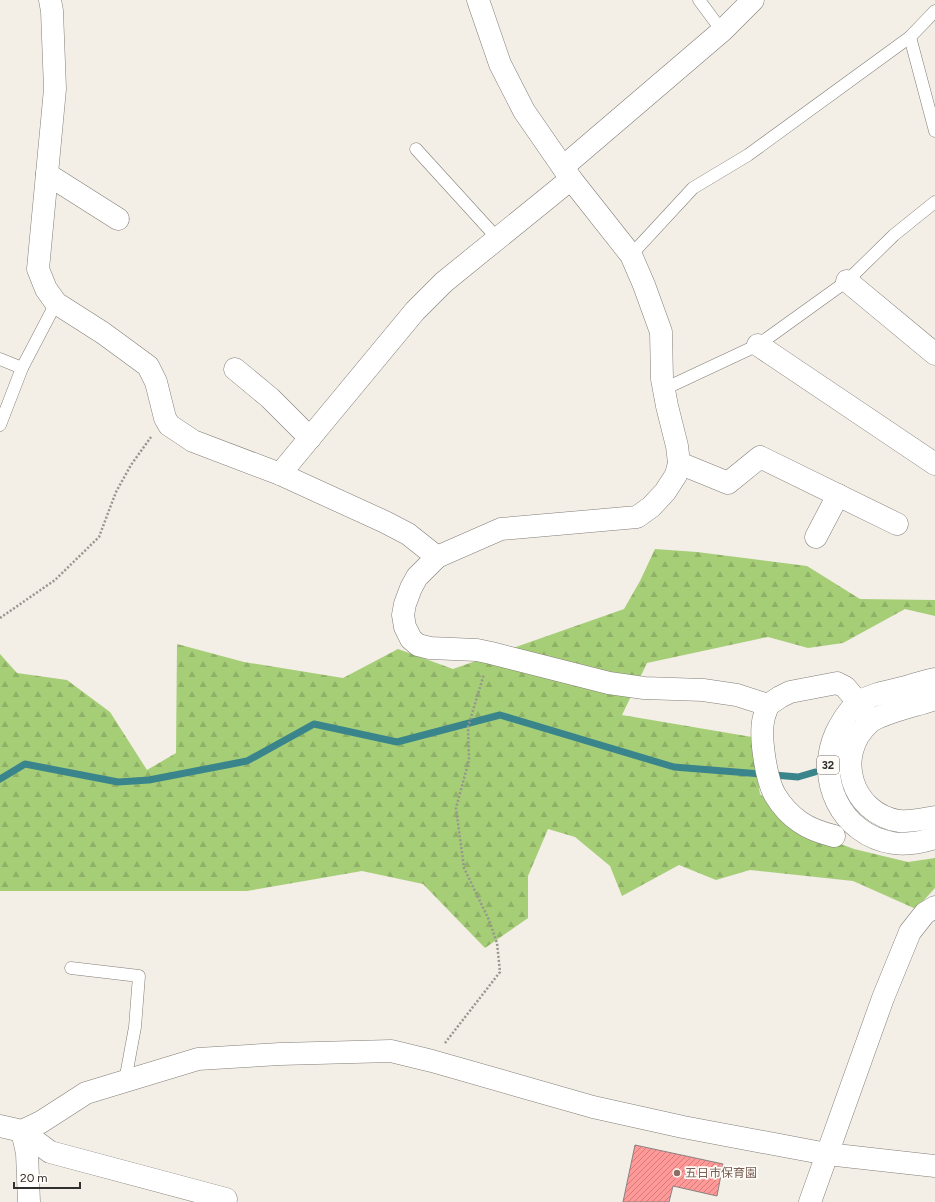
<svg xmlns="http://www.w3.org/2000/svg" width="935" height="1202" viewBox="0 0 935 1202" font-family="Figtree,'Noto Sans JP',sans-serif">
	<defs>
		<pattern id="forest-firs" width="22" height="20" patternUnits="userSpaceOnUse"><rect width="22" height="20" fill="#a6ce77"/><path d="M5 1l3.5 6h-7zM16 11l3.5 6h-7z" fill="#8fb167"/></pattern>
		<pattern id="building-hatch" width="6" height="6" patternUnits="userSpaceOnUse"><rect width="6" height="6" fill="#ff9998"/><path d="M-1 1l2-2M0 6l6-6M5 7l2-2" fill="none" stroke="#cf7d7c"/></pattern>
	</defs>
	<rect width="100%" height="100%" fill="#f3eee6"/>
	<path fill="url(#forest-firs)" d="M 655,549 L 697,552 L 807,566 L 860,599 L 935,600 L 935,616 L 905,609 L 843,643 L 808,648 L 768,637 L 647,663 L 622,715 L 752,737 L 760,794 L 801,829 L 854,849 L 908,862 L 935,858 L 935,888 L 916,909 L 853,881 L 750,870 L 716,880 L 679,865 L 622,896 L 610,866 L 575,837 L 548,829 L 528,876 L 528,918 L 485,948 L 423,884 L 362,871 L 247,891 L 0,891 L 0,654 L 17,673 L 67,680 L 110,712 L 147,770 L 176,753 L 177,644 L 244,662 L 343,678 L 398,649 L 453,669 L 624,609 L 640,581 Z"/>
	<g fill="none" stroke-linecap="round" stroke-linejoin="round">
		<path stroke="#3a858c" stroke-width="7" d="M 0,779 L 25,764 L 118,782 L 149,780 L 247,761 L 314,724 L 397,742 L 500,715 L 674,767 L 798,777 L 815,772"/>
	</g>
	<path fill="url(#building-hatch)" stroke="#8a8180" d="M 635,1145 L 723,1164 L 717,1196 L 673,1186 L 669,1202 L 623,1202 Z"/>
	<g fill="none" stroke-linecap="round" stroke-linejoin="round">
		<defs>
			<g id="lane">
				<path d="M 699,0 L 722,31"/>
				<path d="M 935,11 L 910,37 L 935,131"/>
				<path d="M 416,149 L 498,239"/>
				<path d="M 631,255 L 693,188 L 748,155 L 910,37"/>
				<path d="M 0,359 L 22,368"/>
				<path d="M 664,389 L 758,345 L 847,281 L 894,235 L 935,202"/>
				<path d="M 0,425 L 22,368 L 56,303"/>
				<path d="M 71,968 L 139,976 L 135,1027 L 125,1081"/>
			</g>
			<g id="street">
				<path d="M 50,0 L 52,11 L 55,89 L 38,269 L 46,289 L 56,303 L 103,333 L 148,366 L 156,382 L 165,418 L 169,425 L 193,441 L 280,474 L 385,522 L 408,534 L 437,557"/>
				<path d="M 478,0 L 500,64 L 524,111 L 571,179 L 631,255 L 644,285 L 661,332 L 662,379 L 667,406 L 677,446 L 679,463 L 676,475 L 665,492 L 651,507 L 637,517 L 501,529 L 437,557 L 417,577 L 411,588 L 405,604 L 403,615 L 405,627 L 411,639 L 418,645 L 430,648 L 477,650 L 491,653 L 609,683 L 644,688 L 703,690 L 737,695 L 768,705 L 780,697 L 790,692 L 837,683 L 845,687 L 858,702 L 870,722"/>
				<path d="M 563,167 L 722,31 L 753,0"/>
				<path d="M 47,174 L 118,219"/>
				<path d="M 847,281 L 935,354"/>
				<path d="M 758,345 L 935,464"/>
				<path d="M 235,369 L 270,398 L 310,438"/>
				<path d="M 679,463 L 728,483 L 760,457 L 897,524"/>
				<path d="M 280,474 L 415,311 L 444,282 L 571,179"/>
				<path d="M 816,537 L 838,495"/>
				<path d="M 768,705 C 767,709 765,713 764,717 C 759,735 766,779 775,795 C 781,805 790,815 800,822 C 810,829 822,833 834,836"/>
				<path d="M 0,1126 L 22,1131 L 41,1122 L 86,1093 L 198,1059 L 280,1054 L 391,1051 L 432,1061 L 593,1107 L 683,1127 L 827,1154 L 935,1166"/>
				<path d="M 22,1131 L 50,1152 L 226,1199"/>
				<path d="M 22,1131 L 27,1153 L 29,1202"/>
				<path d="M 810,1202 L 883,998 L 910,932 L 925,913 L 935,907"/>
			</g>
			<g id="primary">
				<path d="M 935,679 C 925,681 915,684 906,687 C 890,691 874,693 859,702 C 850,708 841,723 836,733 C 815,779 841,835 893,843 C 906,845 922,842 935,838"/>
				<path d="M 935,699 C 919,705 880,713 869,723 C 834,755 851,813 899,821 C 911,822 923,819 935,817"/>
			</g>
		</defs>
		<use href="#lane" stroke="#827e77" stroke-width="13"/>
		<use href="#street" stroke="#827e77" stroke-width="23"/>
		<use href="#primary" stroke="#827e77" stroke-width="23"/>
		<g stroke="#989590" stroke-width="2.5" stroke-dasharray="2 2" stroke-linecap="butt">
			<path d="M 0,618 L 55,580 L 99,537 L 116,492 L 131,465 L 151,437"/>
			<path d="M 445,1043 L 500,972 L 497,943 L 489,920 L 464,868 L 456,808 L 469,760 L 468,727 L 484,674"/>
		</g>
		<use href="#lane" stroke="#fff" stroke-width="12"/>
		<use href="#street" stroke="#fff" stroke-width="22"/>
		<use href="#primary" stroke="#fff" stroke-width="22"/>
	</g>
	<circle fill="#8d6e63" stroke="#fffcf7" stroke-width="1.5" cx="677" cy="1173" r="4"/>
	<g text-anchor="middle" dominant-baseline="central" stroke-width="3.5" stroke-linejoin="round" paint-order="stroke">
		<rect fill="#fffcf7" stroke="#706d6a" stroke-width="1" x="817" y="756" width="22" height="18" rx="3"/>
		<g font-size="11" font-weight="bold" fill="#32302e">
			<text x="828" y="765">32</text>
		</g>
		<g font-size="12" fill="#785e54" stroke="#fffcf7" text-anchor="start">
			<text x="685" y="1173">五日市保育園</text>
		</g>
	</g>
	<path d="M14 1182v6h66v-6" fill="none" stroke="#32302e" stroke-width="2"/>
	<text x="20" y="1182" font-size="12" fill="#32302e" stroke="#fffcf7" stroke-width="3" paint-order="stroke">20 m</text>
</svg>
